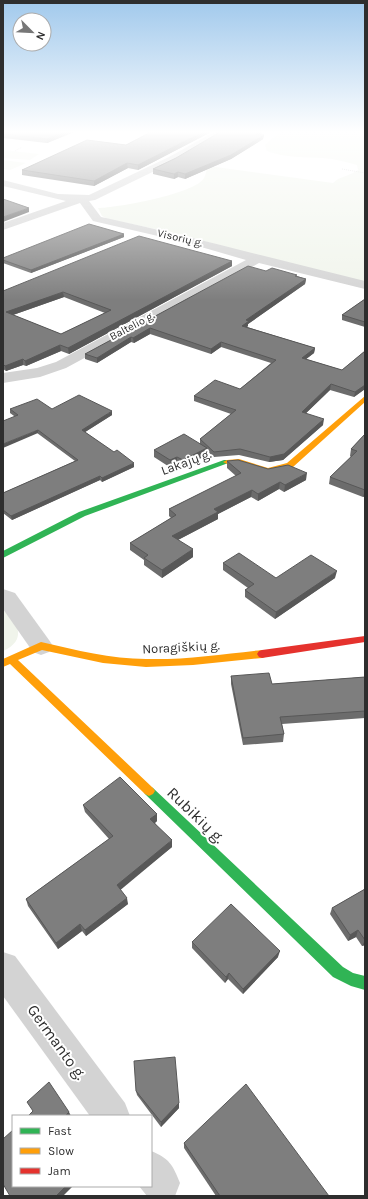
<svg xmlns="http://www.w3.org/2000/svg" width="368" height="1199" viewBox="0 0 368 1199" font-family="Karla,sans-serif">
	<rect width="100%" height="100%" fill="#fff"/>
	<g fill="#f0f4eb">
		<path d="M 282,132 L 365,132 L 365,284 L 174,233 L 108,219 L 102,216 L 98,208 C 116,208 195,194 204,178 C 206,175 206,170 208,166 L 333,183 C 340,176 350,176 358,170 L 357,165 C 346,162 335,159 323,158 C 304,157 286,158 267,151 L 265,145 L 271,139 Z"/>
		<path d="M 3,148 L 3,150 L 39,154 L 30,160 L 3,158 Z"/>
		<path d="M 3,160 L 26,163 L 10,170 L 3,169 Z"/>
		<path d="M 3,610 C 20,623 26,641 3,651 Z"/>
	</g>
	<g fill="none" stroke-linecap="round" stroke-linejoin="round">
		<g stroke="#d3d3d3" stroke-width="1" stroke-dasharray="1 1" stroke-linecap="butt">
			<path d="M 15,151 L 22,147"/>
			<path d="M 342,169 L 365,173"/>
		</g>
		<g fill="#d3d3d3" fill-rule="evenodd">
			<path d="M 214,132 L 224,132 L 175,161 L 95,200 L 89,201 L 101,217 L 106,218 C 193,237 278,260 365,281 L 365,289 L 259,263 L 66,368 L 40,377 L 3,383 L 3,373 L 37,368 L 56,362 L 246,260 L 184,242 L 93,221 L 80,203 L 3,230 L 3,223 L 66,201 L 3,186 L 3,180 L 58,194 L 89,195 L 169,157 Z"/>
			<path d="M 3,589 L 15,593 L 49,640 L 53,646 L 49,652 L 41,655 L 33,652 L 3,609 Z"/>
			<path d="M 3,952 L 15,956 L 125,1103 L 130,1116 L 90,1116 L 3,996 Z"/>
			<path d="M 151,1151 C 169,1158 173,1165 180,1183 L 175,1196 L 147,1196 L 139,1186 L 151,1186 Z"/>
		</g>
		<g fill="#30b455" fill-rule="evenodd">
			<path d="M 224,460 L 227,460 L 231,462 L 85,516 L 3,558 L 3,551 L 79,512 Z"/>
			<path d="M 149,786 L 153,788 L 343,967 L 353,973 L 365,976 L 365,990 L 351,986 L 333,977 L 145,794 L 143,791 L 145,788 Z"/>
		</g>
		<g fill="#ff9f0a" fill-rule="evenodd">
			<path d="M 365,396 L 365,402 L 293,467 L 268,472 L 239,463 L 227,464 L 223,462 L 227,460 L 239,459 L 268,468 L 287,463 Z"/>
			<path d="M 41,642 C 76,650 111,659 146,659 C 185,660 224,654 262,650 L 265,651 L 267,654 L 265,657 L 262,658 L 193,665 L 146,667 L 103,663 L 42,650 L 18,660 L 153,788 L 155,791 L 153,794 L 149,796 L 145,794 L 10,664 L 3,667 L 3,659 Z"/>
		</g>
		<path fill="#e5322d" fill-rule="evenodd" d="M 365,636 L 365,642 L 262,658 L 259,657 L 257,654 L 259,651 L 262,650 Z"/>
	</g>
	<g fill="#6c6c6c" fill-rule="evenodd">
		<path d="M 3,132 L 74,132 L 47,143 L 3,138 Z"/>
		<path d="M 151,132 L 211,132 L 138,170 L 128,168 L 94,186 L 22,175 L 22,170 L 126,145 Z"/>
		<path d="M 262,133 L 261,134 L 264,135 L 263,139 L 231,159 L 185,179 L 178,177 L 174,179 L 153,174 L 153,169 L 176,158 Z"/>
		<path d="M 124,234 L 124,237 L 31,273 L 3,263 L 3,258 Z"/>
		<path d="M 232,261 L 232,266 L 69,354 L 61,351 L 26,366 L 23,365 L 6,371 L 3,369 L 3,291 ZM 64,297 L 105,313 L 61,334 L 13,315 Z"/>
		<path d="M 266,271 L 297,276 L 306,279 L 305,284 L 248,324 L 248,326 L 247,327 L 315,348 L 314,353 L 306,359 L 342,370 L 365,351 L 365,389 L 354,397 L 330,390 L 306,413 L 323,425 L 283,460 L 269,462 L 239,455 L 214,457 L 207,451 L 207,455 L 183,467 L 177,464 L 171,468 L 154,457 L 154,450 L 200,444 L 200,439 L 231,414 L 194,401 L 194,396 L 240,389 L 271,363 L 221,347 L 211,354 L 150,334 L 134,343 L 131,342 L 97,363 L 85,359 L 85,354 Z"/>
		<path d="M 365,299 L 365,327 L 342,320 L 342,315 Z"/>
		<path d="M 10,409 L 52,409 L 112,415 L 85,432 L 134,467 L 102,482 L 100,480 L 12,520 L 3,513 L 3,493 L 75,461 L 10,413 Z"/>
		<path d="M 365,434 L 365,496 L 363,497 L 329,484 L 330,477 L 351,457 L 350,456 L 351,449 Z"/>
		<path d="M 227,461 L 306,480 L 284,492 L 279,489 L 258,501 L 251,497 L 218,514 L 218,519 L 178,540 L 193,557 L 162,578 L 144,565 L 144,560 L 130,550 L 130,543 L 171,518 L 169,516 L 169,509 L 236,476 L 227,468 Z"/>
		<path d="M 223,563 L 276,578 L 335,578 L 275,619 L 245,597 L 245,590 L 248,588 L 223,570 Z"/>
		<path d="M 231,676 L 272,684 L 365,677 L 365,718 L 282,724 L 284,734 L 283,742 L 243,745 L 231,684 Z"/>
		<path d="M 83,805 L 157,814 L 157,821 L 155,823 L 172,847 L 120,889 L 128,904 L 86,936 L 82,931 L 58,949 L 28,906 L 26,899 L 109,839 L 85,812 Z"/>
		<path d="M 365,889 L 365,945 L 362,946 L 356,937 L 348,941 L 330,914 L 332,908 Z"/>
		<path d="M 192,942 L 278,957 L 243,994 L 228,979 L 225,983 L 192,948 Z"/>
		<path d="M 136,1091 L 179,1103 L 179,1108 L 161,1127 L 137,1095 Z"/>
		<path d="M 184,1143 L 329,1196 L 216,1196 L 184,1148 Z"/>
	</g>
	<g fill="#585858">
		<path d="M 64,132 L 74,132 L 47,143 L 47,139 Z"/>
		<path d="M 203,132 L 211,132 L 138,170 L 138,165 Z"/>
		<path d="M 258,132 L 262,132 L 262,133 L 255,138 L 256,134 Z"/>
		<path d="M 264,135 L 263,139 L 231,159 L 185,179 L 185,174 Z"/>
		<path d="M 127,163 L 128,168 L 94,186 L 94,181 Z"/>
		<path d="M 178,172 L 178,177 L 174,179 L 174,174 Z"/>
		<path d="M 29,208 L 29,212 L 3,222 L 3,217 Z"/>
		<path d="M 124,234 L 124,237 L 31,273 L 31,270 Z"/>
		<path d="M 232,261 L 232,266 L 69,354 L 68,348 Z"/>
		<path d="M 306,279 L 305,284 L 248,324 L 248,326 L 241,331 L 242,326 L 246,320 Z"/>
		<path d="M 63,292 L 64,297 L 7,317 L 6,312 Z"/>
		<path d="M 150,328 L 150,334 L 134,343 L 133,338 Z"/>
		<path d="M 131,337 L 131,342 L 97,363 L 97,358 Z"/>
		<path d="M 221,342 L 221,347 L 211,354 L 211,349 Z"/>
		<path d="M 60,345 L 61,351 L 26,366 L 25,361 Z"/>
		<path d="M 315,348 L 314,353 L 301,363 L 302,358 Z"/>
		<path d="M 23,359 L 23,365 L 6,371 L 5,366 Z"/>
		<path d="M 331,384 L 330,390 L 301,418 L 302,412 Z"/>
		<path d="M 365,385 L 365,389 L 354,397 L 355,392 Z"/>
		<path d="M 112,411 L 112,415 L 82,434 L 82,430 Z"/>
		<path d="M 324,419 L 323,425 L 283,460 L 269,462 L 270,457 Z"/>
		<path d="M 38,430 L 38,433 L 3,448 L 3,444 Z"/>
		<path d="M 207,448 L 207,455 L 183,467 L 183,460 Z"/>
		<path d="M 177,457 L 177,464 L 171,468 L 170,460 Z"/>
		<path d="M 134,463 L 134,467 L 102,482 L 102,478 Z"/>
		<path d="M 307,473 L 306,480 L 284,492 L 285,485 Z"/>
		<path d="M 100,476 L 100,480 L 12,520 L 11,516 Z"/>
		<path d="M 280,482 L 279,489 L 258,501 L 258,494 Z"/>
		<path d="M 252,490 L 251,497 L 218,514 L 218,519 L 172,543 L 172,536 L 214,509 Z"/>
		<path d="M 365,490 L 365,496 L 363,497 Z"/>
		<path d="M 193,549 L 193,557 L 162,578 L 162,570 Z"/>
		<path d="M 337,571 L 335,578 L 275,619 L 276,612 Z"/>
		<path d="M 157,814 L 157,821 L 151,826 L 150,819 Z"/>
		<path d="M 172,840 L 172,847 L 118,892 L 117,885 Z"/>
		<path d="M 127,898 L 128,904 L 86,936 L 85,930 Z"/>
		<path d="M 80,924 L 82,931 L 58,949 L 56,943 Z"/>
		<path d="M 358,930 L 356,937 L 348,941 L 350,935 Z"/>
		<path d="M 365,940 L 365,945 L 362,946 Z"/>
		<path d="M 280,951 L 278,957 L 243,994 L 243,989 Z"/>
		<path d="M 229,973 L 228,979 L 225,983 L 226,977 Z"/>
		<path d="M 179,1103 L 179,1108 L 161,1127 L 161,1122 Z"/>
		<path d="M 69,1112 L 71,1116 L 65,1116 Z"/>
		<path d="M 66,1186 L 73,1186 L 63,1196 L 56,1196 Z"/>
	</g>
	<g fill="#7e7e7e" stroke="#585858" fill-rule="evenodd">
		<path d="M 3,132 L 64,132 L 47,139 L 3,134 Z"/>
		<path d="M 151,132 L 203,132 L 138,165 L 127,163 L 94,181 L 22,170 L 87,140 L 126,145 Z"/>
		<path d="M 220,132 L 258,132 L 256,134 L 264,135 L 231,155 L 185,174 L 178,172 L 174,174 L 153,169 L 176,158 Z"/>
		<path d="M 3,199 L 29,208 L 3,217 Z"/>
		<path d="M 89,224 L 124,234 L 31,270 L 3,260 L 3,258 Z"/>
		<path d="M 139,236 L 232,261 L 68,348 L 60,345 L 25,361 L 23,359 L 5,366 L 3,364 L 3,291 ZM 63,292 L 111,310 L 61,334 L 6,312 Z"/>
		<path d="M 248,266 L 266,271 L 272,268 L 297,275 L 295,276 L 306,279 L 246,320 L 249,321 L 242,326 L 315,348 L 302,358 L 342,370 L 365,351 L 365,385 L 355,392 L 331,384 L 302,412 L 324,419 L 284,454 L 270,457 L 240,449 L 214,452 L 200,439 L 236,410 L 194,396 L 215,380 L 240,389 L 276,360 L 221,342 L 211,349 L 150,328 L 133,338 L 131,337 L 97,358 L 85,354 Z"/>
		<path d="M 365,299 L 365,322 L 342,315 Z"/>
		<path d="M 79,395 L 112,411 L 82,430 L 114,452 L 117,450 L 134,463 L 102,478 L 100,476 L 11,516 L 3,510 L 3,493 L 78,460 L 38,430 L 3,444 L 3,421 L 18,415 L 10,409 L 37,399 L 52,409 Z"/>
		<path d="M 184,434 L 207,448 L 183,460 L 177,457 L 170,460 L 154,450 Z"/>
		<path d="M 365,434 L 365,490 L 330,477 L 357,451 L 351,449 Z"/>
		<path d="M 238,460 L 268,469 L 288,465 L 307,473 L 285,485 L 280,482 L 258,494 L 252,490 L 214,509 L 218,512 L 172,536 L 193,549 L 162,570 L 144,558 L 148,555 L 130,543 L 176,515 L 169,509 L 241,473 L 227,461 Z"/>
		<path d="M 239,553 L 276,578 L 311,555 L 337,571 L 276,612 L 245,590 L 254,584 L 223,563 Z"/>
		<path d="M 269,673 L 272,684 L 365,677 L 365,711 L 280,717 L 284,734 L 243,738 L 231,676 Z"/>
		<path d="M 120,777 L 157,814 L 150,819 L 172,840 L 117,885 L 127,898 L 85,930 L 80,924 L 56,943 L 26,899 L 113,836 L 83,805 Z"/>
		<path d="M 365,889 L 365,940 L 358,930 L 350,935 L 332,908 Z"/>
		<path d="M 231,904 L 280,951 L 243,989 L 229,973 L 226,977 L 192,942 Z"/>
		<path d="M 175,1057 L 179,1103 L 161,1122 L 136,1091 L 134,1061 Z"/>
		<path d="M 49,1082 L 69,1112 L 65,1116 L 28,1116 L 33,1111 L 27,1102 Z"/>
		<path d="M 246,1084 L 329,1196 L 220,1196 L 184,1143 Z"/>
		<path d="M 13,1130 L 13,1186 L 66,1186 L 56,1196 L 10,1196 L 3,1184 L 3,1139 Z"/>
	</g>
	<linearGradient id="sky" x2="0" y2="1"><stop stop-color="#a1c9ec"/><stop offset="0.44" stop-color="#fff"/><stop offset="1" stop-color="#fff" stop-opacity="0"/></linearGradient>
	<rect width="368" height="300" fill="url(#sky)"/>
	<g text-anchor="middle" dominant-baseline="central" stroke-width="4" stroke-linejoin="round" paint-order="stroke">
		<g font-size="11" fill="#2e2e2e" stroke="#fff">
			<text transform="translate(180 238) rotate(13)">Visorių g.</text>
			<text transform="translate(132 326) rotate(-28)">Baltelio g.</text>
		</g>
		<g font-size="13" fill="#2e2e2e" stroke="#fff">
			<text transform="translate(186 462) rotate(-20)">Lakajų g.</text>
			<text transform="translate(181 647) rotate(-3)">Noragiškių g.</text>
		</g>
		<g font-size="16" fill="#2e2e2e" stroke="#fff">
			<text transform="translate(196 815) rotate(44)">Rubikių g.</text>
			<text transform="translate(57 1042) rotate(54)">Germanto g.</text>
		</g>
	</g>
	<rect width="368" height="1199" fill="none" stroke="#2e2e2e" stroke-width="8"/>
	<rect x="12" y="1115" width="140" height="72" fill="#ffffff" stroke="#ababab"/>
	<rect x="20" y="1128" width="20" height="6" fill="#30b455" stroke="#ababab"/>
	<text x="48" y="1135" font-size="12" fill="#2e2e2e">Fast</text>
	<rect x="20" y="1148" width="20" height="6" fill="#ff9f0a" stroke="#ababab"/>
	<text x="48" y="1155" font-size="12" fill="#2e2e2e">Slow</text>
	<rect x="20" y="1168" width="20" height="6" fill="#e5322d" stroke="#ababab"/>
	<text x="48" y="1175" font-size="12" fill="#2e2e2e">Jam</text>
	<g transform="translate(32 32) rotate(114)"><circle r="19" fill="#ffffff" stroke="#ababab"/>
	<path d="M0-3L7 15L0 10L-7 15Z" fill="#777777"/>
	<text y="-6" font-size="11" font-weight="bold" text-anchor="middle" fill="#2e2e2e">N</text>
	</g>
</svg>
